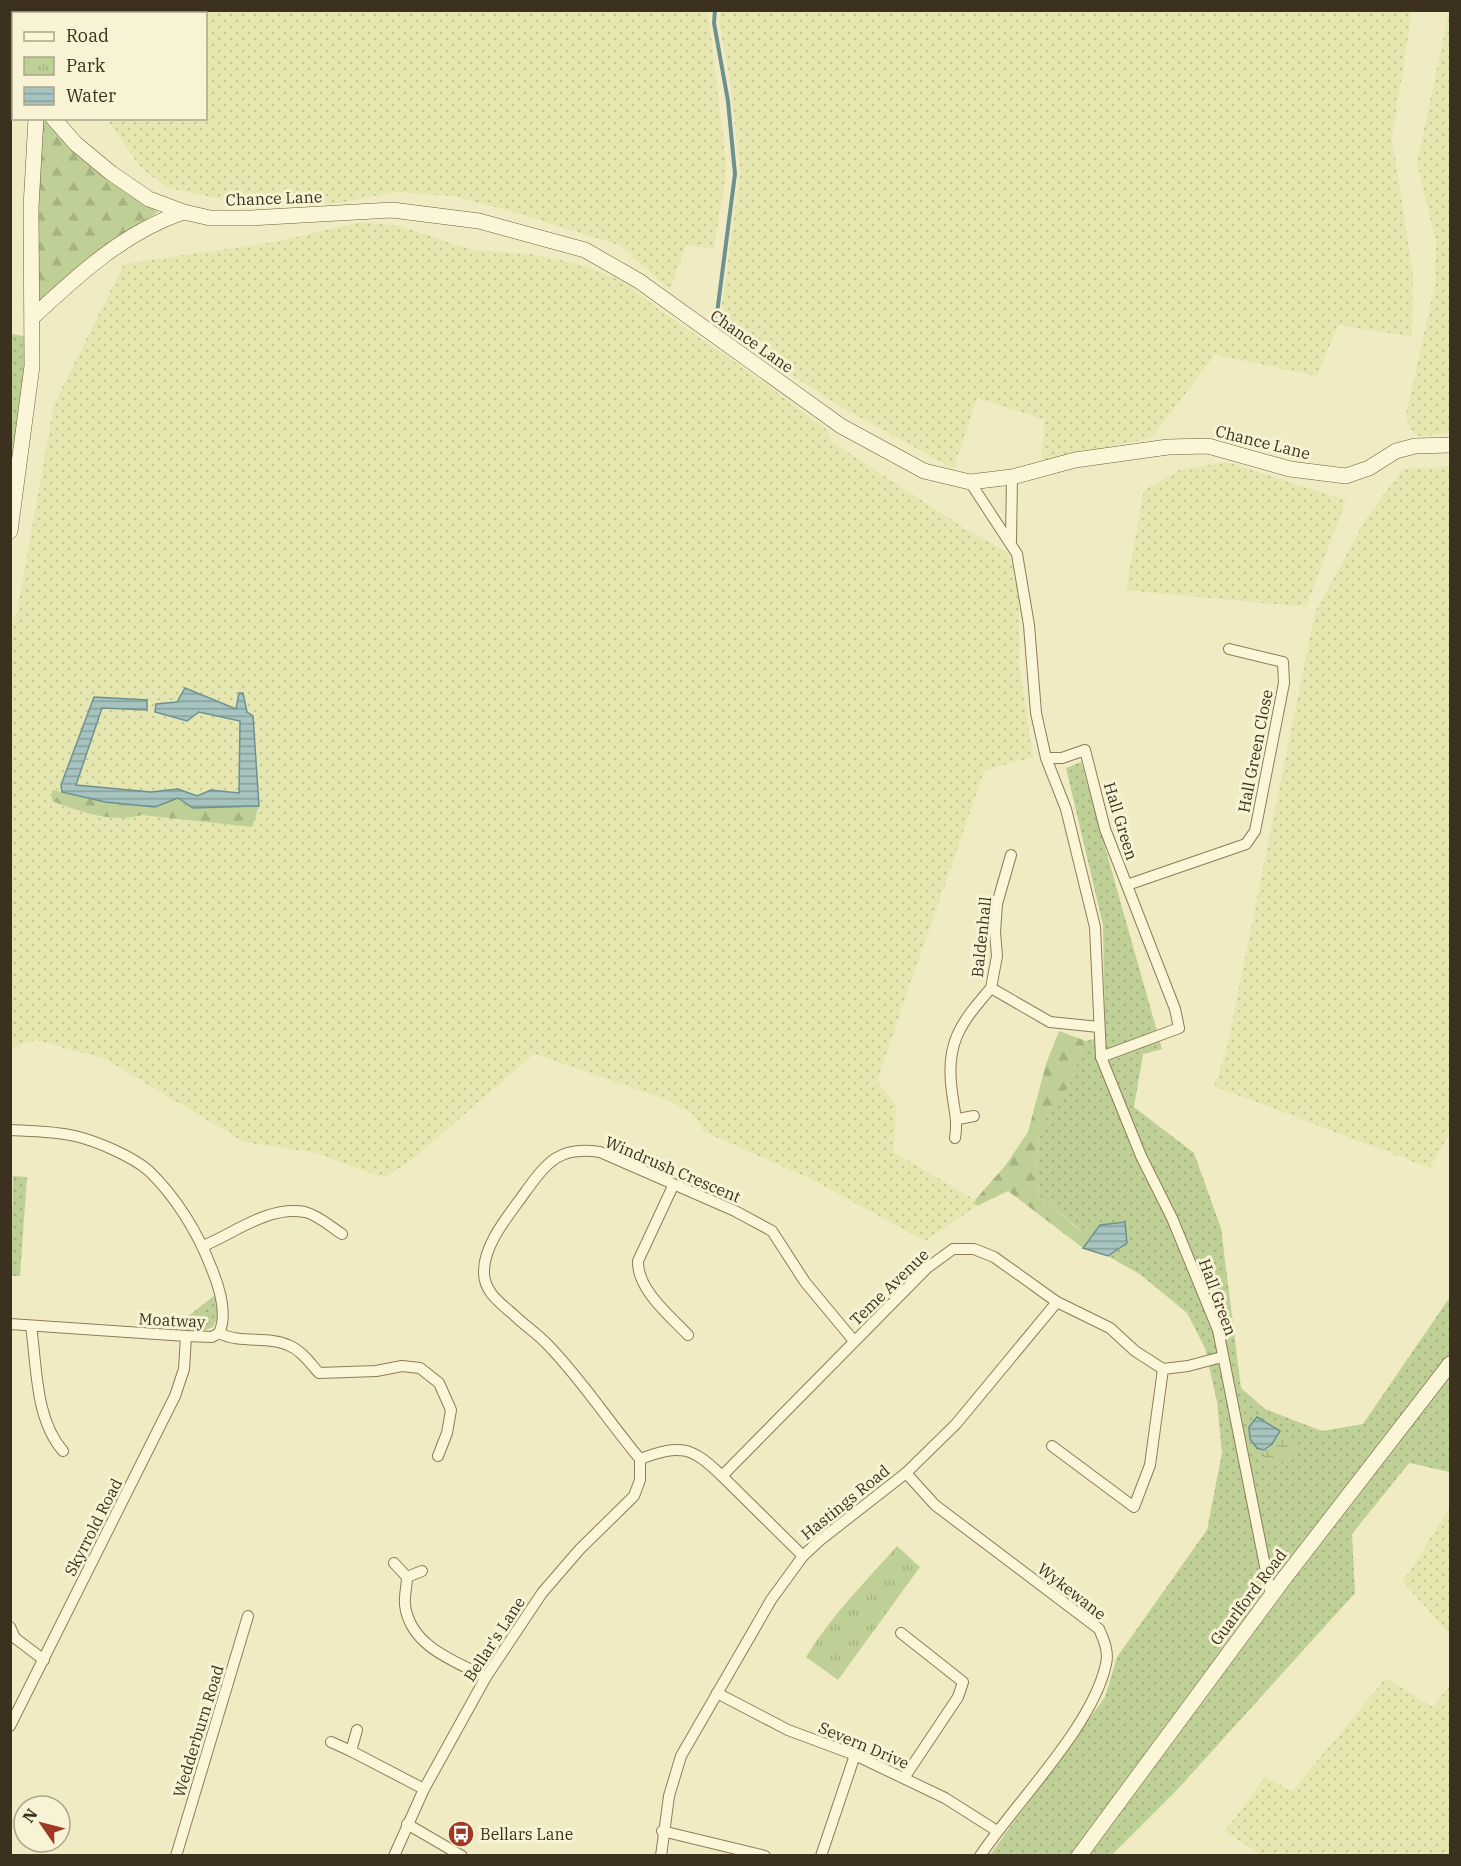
<svg xmlns="http://www.w3.org/2000/svg" width="1461" height="1866" viewBox="0 0 1461 1866" font-family="'IBM Plex Serif',serif">
	<defs>
		<pattern id="farmland-dots" width="8" height="8" patternUnits="userSpaceOnUse" patternTransform="scale(1.5)"><rect width="8" height="8" fill="#e6e7b0"/><path d="M2 2h.1M6 6h.1" fill="none" stroke="#c6c797" stroke-width="1.8" stroke-linecap="round"/></pattern>
		<pattern id="grass-dots" width="8" height="8" patternUnits="userSpaceOnUse" patternTransform="scale(1.5)"><rect width="8" height="8" fill="#bfd096"/><path d="M2 2h.1M6 6h.1" fill="none" stroke="#a5b381" stroke-width="1.8" stroke-linecap="round"/></pattern>
		<pattern id="forest-firs" width="22" height="20" patternUnits="userSpaceOnUse" patternTransform="scale(1.5)"><rect width="22" height="20" fill="#bfd096"/><path d="M5 1l3.5 6h-7zM16 11l3.5 6h-7z" fill="#a5b381"/></pattern>
		<pattern id="wetland-marsh" width="20" height="14" patternUnits="userSpaceOnUse" patternTransform="scale(1.5)"><rect width="20" height="14" fill="#bfd096"/><path d="M1 5h8M5 5V1M11 12h8M15 12V8" fill="none" stroke="#a5b381"/></pattern>
		<pattern id="park-tufts" width="24" height="20" patternUnits="userSpaceOnUse" patternTransform="scale(1.5)"><rect width="24" height="20" fill="#bfd096"/><path d="M3 7l-1-3M5 7V3M7 7l1-3M15 17l-1-3M17 17v-4M19 17l1-3" fill="none" stroke="#a5b381"/></pattern>
		<pattern id="water-rules" width="6" height="5" patternUnits="userSpaceOnUse" patternTransform="scale(1.5)"><rect width="6" height="5" fill="#a6c3c0"/><path d="M0 2.5h6" fill="none" stroke="#889f9b"/></pattern>
	</defs>
	<rect width="100%" height="100%" fill="#f1ebc3"/>
	<g fill="url(#farmland-dots)">
		<path d="M 39,11 L 708,11 L 727,169 L 714,248 L 686,246 L 670,290 L 619,245 L 503,209 L 451,196 L 396,192 L 337,203 L 252,205 L 167,188 L 140,167 L 107,119 L 206,118 L 206,14 L 39,14 Z"/>
		<path d="M 720,11 L 1412,11 L 1392,138 L 1413,274 L 1412,337 L 1338,325 L 1317,376 L 1215,355 L 1151,438 L 1041,461 L 1045,420 L 977,398 L 954,469 L 843,408 L 719,328 L 740,171 L 730,81 L 719,23 Z"/>
		<path d="M 1449,11 L 1450,432 L 1421,437 L 1410,430 L 1406,415 L 1435,284 L 1436,241 L 1417,163 Z"/>
		<path d="M 361,222 L 400,226 L 472,250 L 531,254 L 583,265 L 627,283 L 657,308 L 755,376 L 827,430 L 832,442 L 972,533 L 1007,552 L 1019,575 L 1019,662 L 1033,757 L 984,771 L 877,1081 L 896,1105 L 894,1152 L 975,1200 L 977,1206 L 925,1241 L 817,1182 L 703,1131 L 693,1114 L 668,1100 L 534,1054 L 413,1159 L 384,1178 L 316,1153 L 244,1142 L 105,1059 L 35,1040 L 11,1048 L 10,624 L 17,613 L 54,404 L 124,264 L 279,241 Z"/>
		<path d="M 1227,462 L 1346,500 L 1306,607 L 1126,590 L 1144,490 L 1182,469 Z"/>
		<path d="M 1450,466 L 1450,1132 L 1430,1168 L 1214,1086 L 1226,1052 L 1315,612 L 1367,517 L 1403,469 Z"/>
		<path d="M 1450,1507 L 1450,1634 L 1403,1582 Z"/>
		<path d="M 1386,1678 L 1433,1707 L 1450,1685 L 1450,1855 L 1260,1855 L 1225,1831 L 1265,1777 L 1292,1791 Z"/>
	</g>
	<g fill="url(#grass-dots)">
		<path d="M 11,334 L 29,337 L 11,504 Z"/>
		<path d="M 1081,762 L 1162,1049 L 1143,1054 L 1134,1107 L 1194,1153 L 1221,1228 L 1241,1388 L 1265,1409 L 1322,1431 L 1363,1424 L 1450,1297 L 1450,1472 L 1409,1463 L 1352,1534 L 1355,1593 L 1177,1790 L 1112,1855 L 989,1856 L 1105,1697 L 1117,1657 L 1207,1530 L 1222,1453 L 1217,1402 L 1205,1348 L 1187,1313 L 1141,1275 L 1108,1256 L 1127,1243 L 1125,1222 L 1080,1230 L 1040,1197 C 1034,1161 1035,1140 1052,1106 C 1056,1100 1064,1095 1067,1089 C 1075,1073 1077,1058 1086,1041 L 1105,1036 L 1103,925 L 1066,768 Z"/>
		<path d="M 13,1176 L 27,1177 L 20,1276 L 11,1276 Z"/>
		<path d="M 215,1295 L 218,1316 L 213,1327 L 204,1331 L 172,1329 Z"/>
	</g>
	<g fill="url(#forest-firs)">
		<path d="M 48,118 L 97,169 L 158,212 L 95,253 L 38,302 L 37,214 L 43,119 Z"/>
		<path d="M 52,790 L 105,802 L 155,807 L 178,798 L 194,808 L 259,806 L 252,827 L 142,815 C 113,824 79,811 52,801 Z"/>
		<path d="M 1059,1031 L 1086,1041 C 1077,1058 1075,1073 1067,1089 C 1064,1095 1056,1100 1052,1107 C 1035,1140 1034,1161 1040,1197 L 1079,1230 L 1100,1225 L 1083,1248 L 1008,1191 L 977,1206 L 975,1200 L 1005,1166 L 1028,1132 L 1046,1064 Z"/>
	</g>
	<path fill="url(#wetland-marsh)" d="M 1280,1431 L 1290,1435 L 1296,1445 L 1285,1463 L 1274,1465 L 1264,1457 L 1264,1450 L 1272,1444 Z"/>
	<path fill="url(#park-tufts)" d="M 897,1546 L 920,1567 L 838,1680 L 806,1657 C 831,1616 865,1582 897,1546 Z"/>
	<g fill="url(#water-rules)" stroke="#6c928f" stroke-width="1.5">
		<path d="M 185,688 L 236,709 L 239,693 L 243,693 L 247,712 L 253,716 L 259,806 L 193,808 L 178,798 L 155,807 L 105,802 L 62,792 L 61,785 L 94,697 L 147,700 L 147,710 L 102,708 L 76,785 L 151,792 L 178,789 L 197,796 L 211,790 L 239,793 L 240,721 L 199,712 L 187,721 L 155,712 L 156,704 L 177,702 Z"/>
		<path d="M 1125,1222 L 1127,1243 L 1108,1256 L 1083,1248 L 1100,1225 Z"/>
		<path d="M 1257,1417 L 1280,1431 L 1272,1444 L 1264,1450 L 1257,1448 L 1250,1439 L 1249,1427 Z"/>
	</g>
	<g fill="none" stroke-linecap="round" stroke-linejoin="round">
		<path stroke="#6c928f" stroke-width="4" d="M 715,10 L 714,23 L 728,101 L 735,174 L 716,321"/>
		<defs>
			<g id="street">
				<path d="M 970,482 L 1017,554 L 1029,625 L 1036,713 L 1046,758 L 1066,809 L 1095,927 L 1101,1057 L 1141,1156 L 1172,1218 L 1218,1330 L 1271,1596"/>
				<path d="M 1011,541 L 1012,477"/>
				<path d="M 1046,758 L 1062,758 L 1085,750 L 1105,829 L 1175,1009 L 1179,1028 L 1101,1057"/>
				<path d="M 1127,885 L 1246,844 L 1255,831 L 1284,683 L 1283,662 L 1229,649"/>
				<path d="M 991,988 L 997,956 L 995,932 L 997,904 L 1011,855"/>
				<path d="M 958,1119 L 974,1116"/>
				<path d="M 10,1130 C 32,1131 54,1131 75,1136 C 96,1141 132,1156 149,1171 C 176,1197 198,1233 211,1267 C 219,1286 228,1314 219,1333"/>
				<path d="M 955,1138 C 958,1121 954,1109 952,1092 C 945,1043 960,1024 991,988 L 1050,1022 L 1099,1027"/>
				<path d="M 673,1186 L 638,1261 C 637,1289 669,1315 688,1335"/>
				<path d="M 203,1246 C 235,1233 269,1205 305,1212 C 318,1215 331,1227 342,1234"/>
				<path d="M 10,1324 L 186,1336 L 212,1337 L 219,1333 C 240,1344 268,1336 288,1345 C 301,1350 310,1363 319,1373 L 376,1371 L 402,1366 L 420,1368 L 439,1383 L 451,1410 L 447,1433 L 438,1456"/>
				<path d="M 31,1326 C 37,1367 35,1419 63,1451"/>
				<path d="M 1052,1446 L 1134,1507 L 1150,1465 L 1163,1369"/>
				<path d="M 640,1459 C 609,1422 582,1380 548,1345 C 538,1334 524,1325 514,1315 C 500,1303 483,1291 484,1271 C 484,1243 510,1214 526,1191 C 548,1161 560,1146 600,1152 L 735,1211 L 772,1231 L 805,1282 L 854,1341"/>
				<path d="M 640,1459 C 681,1444 691,1446 722,1476 L 927,1268 L 953,1249 L 974,1249 L 994,1257 L 1057,1302 L 1110,1328 L 1135,1351 L 1163,1369 L 1188,1366 L 1222,1357"/>
				<path d="M 906,1473 L 935,1505 L 1099,1629 C 1104,1640 1109,1652 1106,1664 C 1093,1726 1016,1802 980,1856"/>
				<path d="M 722,1476 L 803,1556"/>
				<path d="M 394,1563 L 407,1577 C 407,1586 404,1596 405,1605 C 410,1646 454,1661 486,1677"/>
				<path d="M 407,1577 L 422,1571"/>
				<path d="M 10,1627 L 15,1638 L 44,1660"/>
				<path d="M 901,1633 L 963,1682 L 958,1697 L 904,1778"/>
				<path d="M 717,1693 L 788,1730 L 855,1755 L 945,1798 L 997,1831"/>
				<path d="M 10,1726 L 175,1396 L 184,1369 L 186,1336"/>
				<path d="M 357,1730 L 351,1751 L 424,1789"/>
				<path d="M 331,1742 L 351,1751"/>
				<path d="M 407,1824 L 462,1856"/>
				<path d="M 662,1831 L 765,1856"/>
				<path d="M 176,1856 L 248,1616"/>
				<path d="M 394,1856 L 424,1789 L 486,1677 L 542,1593 L 580,1549 L 634,1496 L 640,1480 L 640,1459"/>
				<path d="M 661,1856 L 669,1796 L 681,1756 L 771,1600 L 803,1556 L 819,1541 L 906,1473 L 956,1424 L 1057,1302"/>
				<path d="M 821,1856 L 855,1755"/>
			</g>
			<g id="secondary">
				<path d="M 23,10 L 23,14"/>
				<path d="M 53,118 L 76,144 L 111,173 L 149,199 L 184,212 L 210,218 L 251,218 L 392,210 L 479,221 L 585,250 L 639,281 L 841,426 L 924,471 L 970,482 L 1012,477 L 1075,460 L 1168,447 L 1208,446 L 1290,469 L 1346,476 L 1369,468 L 1396,451 L 1415,446 L 1450,445"/>
				<path d="M 33,317 C 78,275 124,232 184,212"/>
				<path d="M 10,531 L 32,366 L 31,207 L 36,118"/>
				<path d="M 1079,1856 L 1283,1580 L 1450,1364"/>
			</g>
		</defs>
		<use href="#street" stroke="#8c7d59" stroke-width="12"/>
		<use href="#secondary" stroke="#6e5e3c" stroke-width="16"/>
		<use href="#street" stroke="#fbf6d7" stroke-width="10"/>
		<use href="#secondary" stroke="#fbf6d7" stroke-width="15"/>
	</g>
	<defs>
		<symbol id="bus-disc" viewBox="-11 -11 22 22"><circle r="9.5" fill="#9f3925" stroke="#f8f3d4"/><path d="M-5-6H5V4H4V6H2V4H-2V6H-4V4H-5ZM-3.5-4V0h7V-4ZM-3.5 1.2v1.5H-2V1.2ZM2 1.2v1.5H3.5V1.2Z" fill="#fff"/></symbol>
	</defs>
	<g fill-rule="evenodd">
		<use href="#bus-disc" x="446" y="1819" width="30" height="30"/>
	</g>
	<g text-anchor="middle" dominant-baseline="central" stroke-width="6" stroke-linejoin="round" paint-order="stroke">
		<g font-size="16" fill="#3b311e" stroke="#f8f3d4">
			<text transform="translate(274 198) rotate(-2)">Chance Lane</text>
			<text transform="translate(752 341) rotate(35)">Chance Lane</text>
			<text transform="translate(1263 442) rotate(14)">Chance Lane</text>
			<text transform="translate(1255 751) rotate(-79)">Hall Green Close</text>
			<text transform="translate(1121 821) rotate(73)">Hall Green</text>
			<text transform="translate(981 937) rotate(-84)">Baldenhall</text>
			<text transform="translate(673 1169) rotate(23)">Windrush Crescent</text>
			<text transform="translate(889 1287) rotate(-44)">Teme Avenue</text>
			<text transform="translate(1218 1297) rotate(70)">Hall Green</text>
			<text transform="translate(172 1320) rotate(3)">Moatway</text>
			<text transform="translate(845 1502) rotate(-39)">Hastings Road</text>
			<text transform="translate(93 1527) rotate(-63)">Skyrrold Road</text>
			<text transform="translate(1072 1591) rotate(38)">Wykewane</text>
			<text transform="translate(1248 1597) rotate(-53)">Guarlford Road</text>
			<text transform="translate(494 1639) rotate(-57)">Bellar's Lane</text>
			<text transform="translate(198 1731) rotate(-73)">Wedderburn Road</text>
			<text transform="translate(864 1745) rotate(23)">Severn Drive</text>
		</g>
		<g font-size="16" fill="#3b311e" stroke="#f8f3d4" text-anchor="start">
			<text x="480" y="1834">Bellars Lane</text>
		</g>
	</g>
	<rect width="1461" height="1866" fill="none" stroke="#3b311e" stroke-width="24"/>
	<rect x="12" y="12" width="195" height="108" fill="#f8f3d4" stroke="#aca58b" stroke-width="1.5"/>
	<rect x="24" y="32" width="30" height="9" fill="#fbf6d7" stroke="#aca58b" stroke-width="1.5"/>
	<text x="66" y="42" font-size="18" fill="#3b311e">Road</text>
	<rect x="24" y="57" width="30" height="18" fill="url(#park-tufts)" stroke="#aca58b" stroke-width="1.5"/>
	<text x="66" y="72" font-size="18" fill="#3b311e">Park</text>
	<rect x="24" y="87" width="30" height="18" fill="url(#water-rules)" stroke="#aca58b" stroke-width="1.5"/>
	<text x="66" y="102" font-size="18" fill="#3b311e">Water</text>
	<g transform="translate(42 1824) rotate(305)"><circle r="28" fill="#f8f3d4" stroke="#aca58b" stroke-width="1.5"/>
	<path d="M0-4.5L10 22L0 15L-10 22Z" fill="#9f3925"/>
	<text y="-9" font-size="16" font-weight="bold" text-anchor="middle" fill="#3b311e">N</text>
	</g>
</svg>
